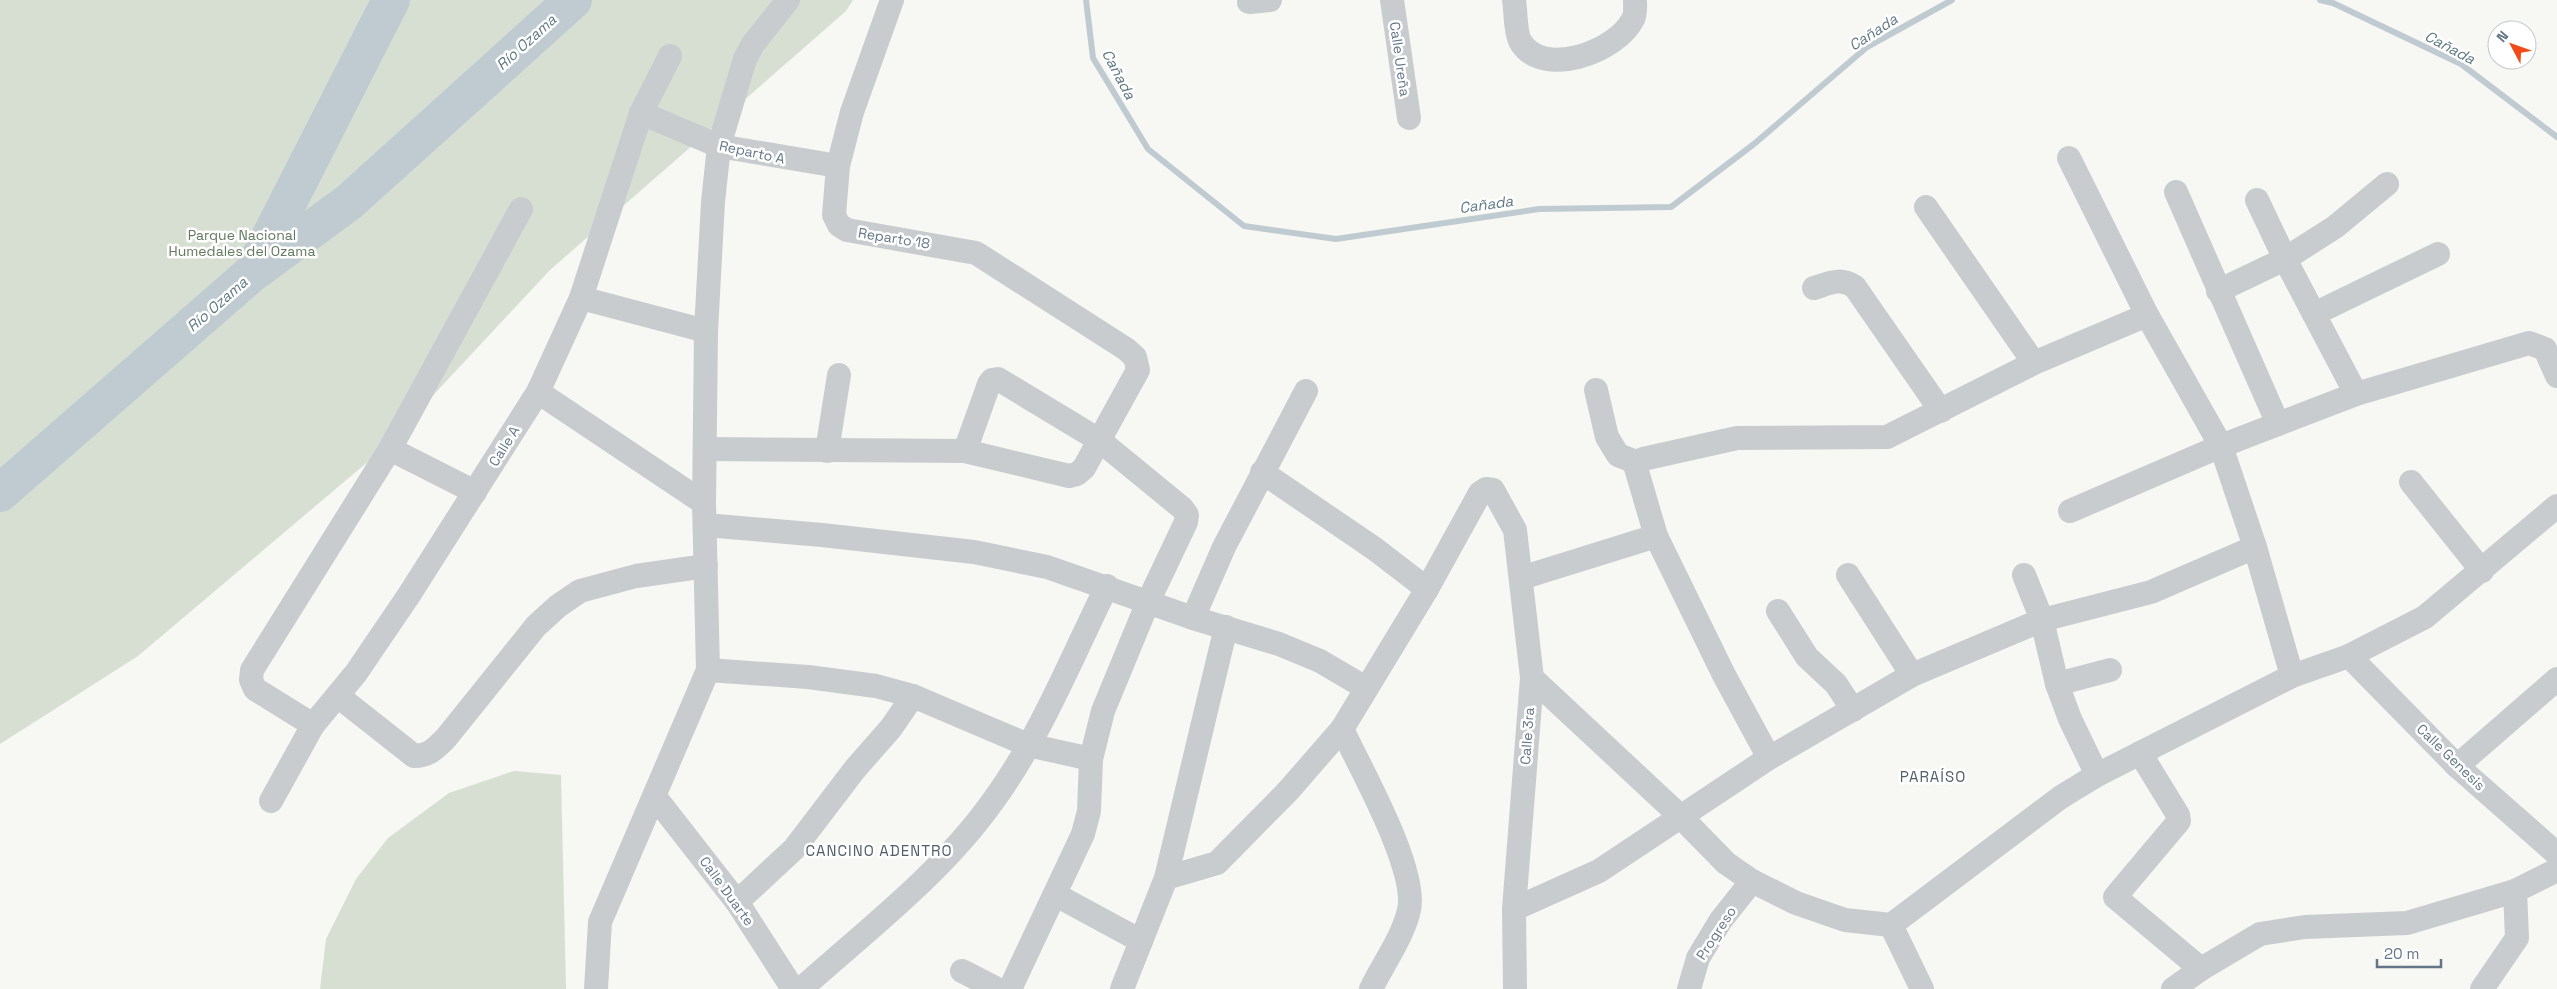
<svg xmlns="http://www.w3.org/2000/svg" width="2557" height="989" viewBox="0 0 2557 989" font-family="'Space Grotesk',sans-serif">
	<rect width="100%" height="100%" fill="#f7f7f3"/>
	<g fill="#d7dfd3">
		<path d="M 0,0 L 853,0 L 846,11 L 550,270 L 383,449 L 138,656 L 0,744 Z"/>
		<path d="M 514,771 L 561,775 L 566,989 L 320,989 L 326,939 L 356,879 L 388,838 L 449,793 Z"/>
	</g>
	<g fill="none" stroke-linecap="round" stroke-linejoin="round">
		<g stroke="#bfcbd0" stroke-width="6">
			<path d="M 1086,0 L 1093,58 L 1148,149 L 1244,226 L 1336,239 L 1539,209 L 1671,207 L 1754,144 L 1867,47 L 1952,0"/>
			<path d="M 2320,0 L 2333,3 L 2461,64 L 2557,137"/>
		</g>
		<g stroke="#bfcbd0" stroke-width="38">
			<path d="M 255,267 L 391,0"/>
			<path d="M 0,493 L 251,274 L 349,202 L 573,0"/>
		</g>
		<g stroke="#c9cccf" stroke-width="24">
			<path d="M 1392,0 L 1409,118"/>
			<path d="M 1514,0 C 1516,12 1515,31 1520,41 C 1542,80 1618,51 1633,19 C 1636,14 1635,6 1635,0"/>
			<path d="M 1249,2 L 1270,0"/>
			<path d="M 641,113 L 719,146 L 838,166"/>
			<path d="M 2069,158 L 2147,315 L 2221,446 L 2255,547 L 2292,676"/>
			<path d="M 2176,192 L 2278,424"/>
			<path d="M 2257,200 L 2285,259 L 2356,394"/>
			<path d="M 1926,207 L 2034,363"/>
			<path d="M 1814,288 C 1830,283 1840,277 1855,287 L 1941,411"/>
			<path d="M 2218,291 L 2285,259 L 2335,227 L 2387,184"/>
			<path d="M 581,298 L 706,331"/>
			<path d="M 2314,314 L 2438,254"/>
			<path d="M 1596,390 L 1607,437 L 1618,455 L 1638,463"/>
			<path d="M 538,392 L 704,503"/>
			<path d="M 390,449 L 475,492"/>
			<path d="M 705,449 L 965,451 L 1069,476 L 1077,474 L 1084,468 L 1138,370 L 1135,357 L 1126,349 L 976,253 L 847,230 L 839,225 L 834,215 L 838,166 L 852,112 L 892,0"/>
			<path d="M 827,451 L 839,375"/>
			<path d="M 965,451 L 989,384 L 992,380 L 998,379 L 1099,440 L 1182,508 L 1187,515 L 1186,522 L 1148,602 L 1103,711 L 1091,759 L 1089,811 L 1083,834 L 1010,989"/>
			<path d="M 1262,472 L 1375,549 L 1427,589"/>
			<path d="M 2411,482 L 2482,571"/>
			<path d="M 2070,511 L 2221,446 L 2356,394 L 2529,343 L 2545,349 L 2557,376"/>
			<path d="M 705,525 L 822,535 L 974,552 L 1047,567 L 1193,618 L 1279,644 L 1320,661 L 1366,688"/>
			<path d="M 1848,575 L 1912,675"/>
			<path d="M 2024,575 L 2042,620 L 2057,684 L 2070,719 L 2097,775"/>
			<path d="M 1521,578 L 1656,536"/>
			<path d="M 1778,611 L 1807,657 L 1836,684 L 1853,710"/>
			<path d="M 1193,618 L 1224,547 L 1306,391"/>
			<path d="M 2349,656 L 2457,766 L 2557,854"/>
			<path d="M 708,670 L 808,677 L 876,686 L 913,696 L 1028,745 L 1091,759"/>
			<path d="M 1532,678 L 1680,816 L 1726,863 L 1752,881 L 1796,903 L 1845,920 L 1891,925 L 2061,797 L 2097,775 L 2292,676 L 2349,656 L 2425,617 L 2557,506"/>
			<path d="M 2057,684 L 2110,670"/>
			<path d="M 338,696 L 414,756 C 429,756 436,748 446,738 L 536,626 L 558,606 L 580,591 L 636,576 L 706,566"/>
			<path d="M 313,725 L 255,689 L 251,680 L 252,670 L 390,449 L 521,209"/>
			<path d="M 1342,729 C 1360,768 1418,869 1409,910 C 1403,937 1383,964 1371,989"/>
			<path d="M 2140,753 L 2178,815 L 2179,821 L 2115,897 L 2201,969"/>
			<path d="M 1769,758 L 1724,675 L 1656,536 L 1636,468 L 1643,459 L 1737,438 L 1887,437 L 2034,363 L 2147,315"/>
			<path d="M 2457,766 L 2557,679"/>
			<path d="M 655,797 L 737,902 L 793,989"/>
			<path d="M 271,801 L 313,725 L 356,673 L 409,595 L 538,392 L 581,298 L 641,113 L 670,56"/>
			<path d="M 1166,878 L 1217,863 L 1288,791 L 1342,729 L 1427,589 L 1480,493 L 1486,489 L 1493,490 L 1515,530 L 1532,678 L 1514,909 L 1515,989"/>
			<path d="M 1056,895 L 1141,941"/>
			<path d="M 737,902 L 794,849 L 855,769 L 891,728 L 913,696"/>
			<path d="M 1514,909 L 1599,871 L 1769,758 L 1912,675 L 2042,620 L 2151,592 L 2255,547"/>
			<path d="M 1891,925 L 1922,989"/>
			<path d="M 962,971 L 997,989"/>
			<path d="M 596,989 L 600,922 L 708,670 L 704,503 L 706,331 L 713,202 L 719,146 L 745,59 L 753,44 L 788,0"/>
			<path d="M 801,989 C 867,930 942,873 993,801 C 1040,737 1072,657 1107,586"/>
			<path d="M 1122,989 L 1166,878 L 1226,627"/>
			<path d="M 1689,989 L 1698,958 L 1721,920 L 1752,881"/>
			<path d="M 2173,989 L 2201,969 L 2260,934 L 2305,927 L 2407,923 L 2515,891 L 2557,870"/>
			<path d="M 2482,989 L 2517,938 L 2515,891"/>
		</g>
	</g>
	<g text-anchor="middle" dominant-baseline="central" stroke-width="5" stroke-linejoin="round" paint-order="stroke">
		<g font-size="14" fill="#637687" stroke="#fff">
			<text transform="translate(1400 59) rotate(82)">Calle Ureña</text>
			<text transform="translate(752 152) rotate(12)">Reparto A</text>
			<text transform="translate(894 238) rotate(9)">Reparto 18</text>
			<text transform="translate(504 446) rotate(-58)">Calle A</text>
			<text transform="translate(1527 736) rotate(-86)">Calle 3ra</text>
			<text transform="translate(2451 757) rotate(44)">Calle Genesis</text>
			<text transform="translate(727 891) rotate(54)">Calle Duarte</text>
			<text transform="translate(1716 933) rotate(-57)">Progreso</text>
		</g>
		<g font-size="14" fill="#63785e" stroke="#fff">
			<text x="242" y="235">Parque Nacional<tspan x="242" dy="16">Humedales del Ozama</tspan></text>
		</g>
		<g font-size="15" font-style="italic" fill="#5f7983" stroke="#fff">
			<text transform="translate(1873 32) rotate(-33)">Cañada</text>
			<text transform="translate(526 42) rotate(-42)">Río Ozama</text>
			<text transform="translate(2450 47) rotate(28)">Cañada</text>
			<text transform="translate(1119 74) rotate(62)">Cañada</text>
			<text transform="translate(1486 204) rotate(-8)">Cañada</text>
			<text transform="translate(217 304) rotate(-41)">Río Ozama</text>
		</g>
		<g font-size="15" letter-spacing="1" fill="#515f6b" stroke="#fff">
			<text x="1933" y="776">PARAÍSO</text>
			<text x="879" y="850">CANCINO ADENTRO</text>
		</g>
	</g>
	<g transform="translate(2512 45) rotate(311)"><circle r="24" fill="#ffffff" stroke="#c1c8cf"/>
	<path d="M0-4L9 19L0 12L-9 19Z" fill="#f24b17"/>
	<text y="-8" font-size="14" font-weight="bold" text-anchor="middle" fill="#637687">N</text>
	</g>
	<path d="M2377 959v8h64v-8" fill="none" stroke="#637687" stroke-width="2.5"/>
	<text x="2384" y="959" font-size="15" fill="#637687" stroke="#ffffff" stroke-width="4" paint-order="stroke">20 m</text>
</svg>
